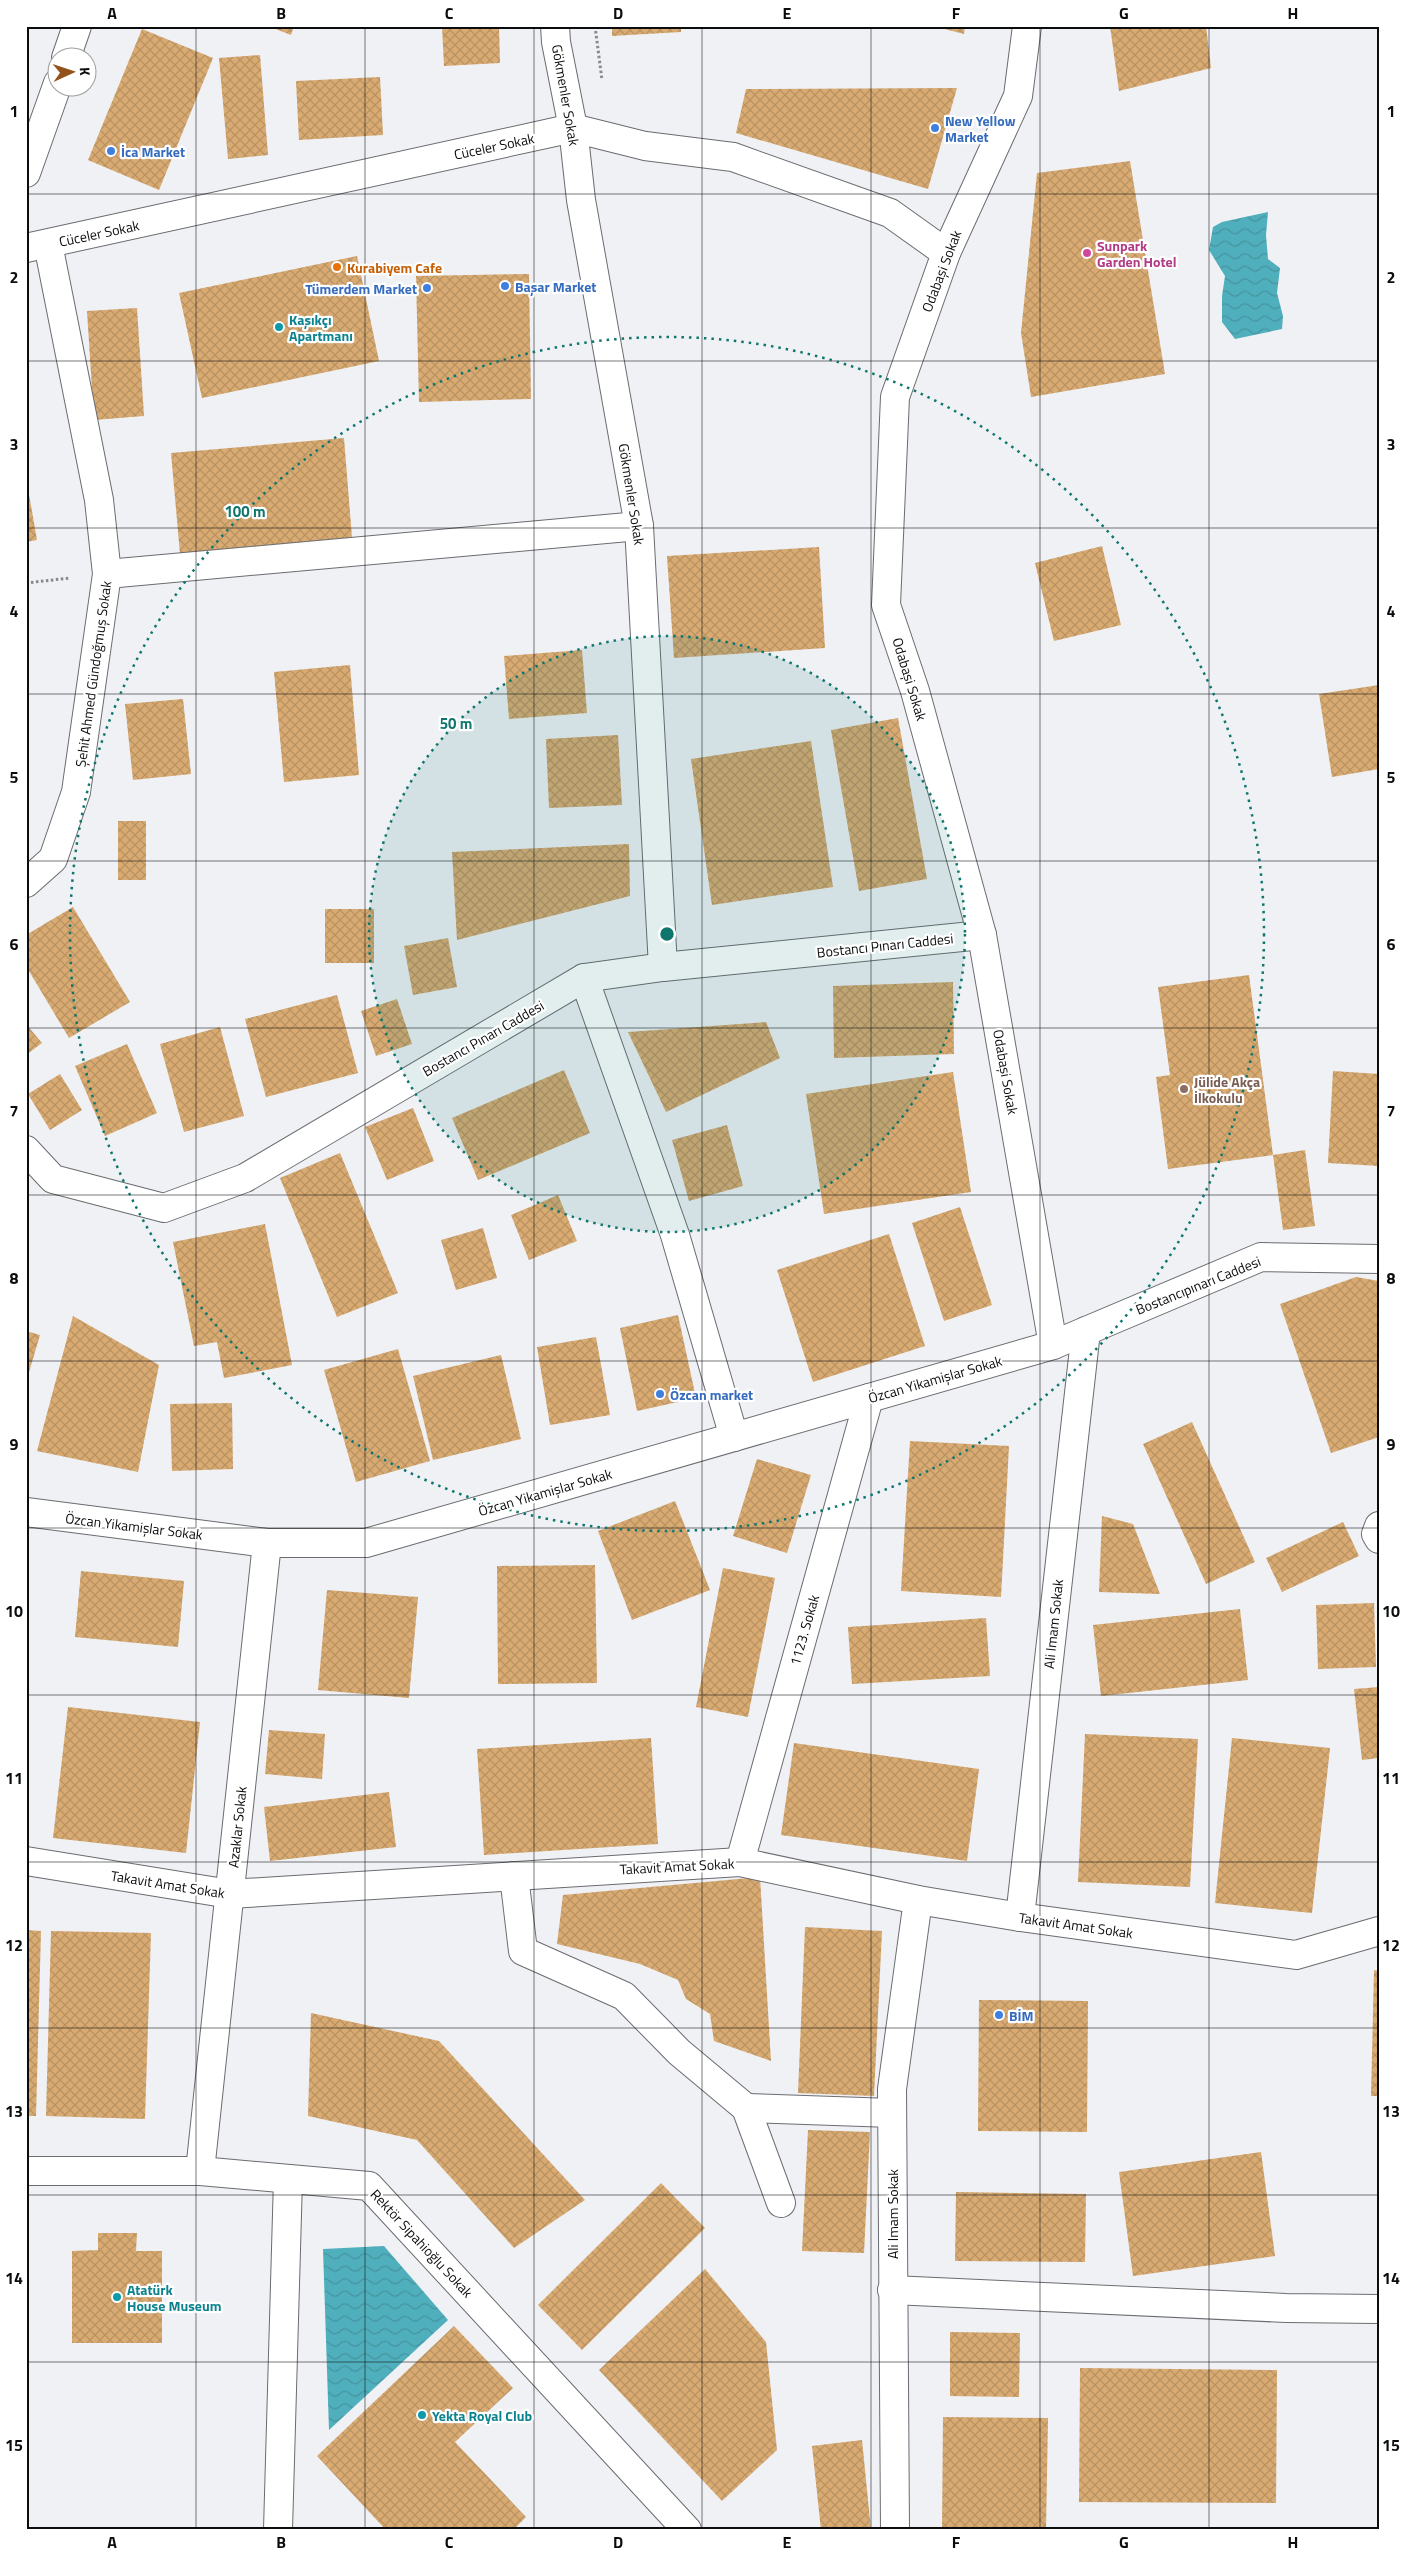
<svg xmlns="http://www.w3.org/2000/svg" width="1405" height="2556" viewBox="0 0 1405 2556" font-family="'Titillium Web',sans-serif">
	<defs>
		<pattern id="water-waves" width="16" height="10" patternUnits="userSpaceOnUse" patternTransform="scale(1.25)"><rect width="16" height="10" fill="#50afbc"/><path d="M0 5q4-4 8 0t8 0" fill="none" stroke="#4495a0"/></pattern>
		<pattern id="building-cross-hatch" width="8" height="8" patternUnits="userSpaceOnUse" patternTransform="scale(1.25)"><rect width="8" height="8" fill="#d9ab73"/><path d="M0 0l8 8M0 8l8-8" fill="none" stroke="#b99262"/></pattern>
	</defs>
	<rect width="100%" height="100%" fill="#eff1f5"/>
	<g fill="url(#water-waves)">
		<path d="M 1268,212 L 1266,235 L 1268,259 L 1280,268 L 1277,293 L 1283,316 L 1282,329 L 1235,339 L 1222,322 L 1222,296 L 1225,276 L 1209,250 L 1213,227 L 1222,222 Z"/>
		<path d="M 384,2246 L 448,2320 L 329,2430 L 323,2249 Z"/>
	</g>
	<g fill="url(#building-cross-hatch)">
		<path d="M 268,26 L 294,26 L 291,35 Z"/>
		<path d="M 442,26 L 499,26 L 500,63 L 444,66 Z"/>
		<path d="M 612,26 L 681,26 L 681,32 L 612,36 Z"/>
		<path d="M 933,26 L 965,26 L 964,34 Z"/>
		<path d="M 1110,26 L 1206,26 L 1211,68 L 1119,91 Z"/>
		<path d="M 142,29 L 213,58 L 159,190 L 88,160 Z"/>
		<path d="M 260,55 L 268,155 L 228,159 L 219,58 Z"/>
		<path d="M 380,77 L 383,135 L 299,140 L 296,81 Z"/>
		<path d="M 957,88 L 928,189 L 736,133 L 746,89 Z"/>
		<path d="M 1130,161 L 1165,374 L 1031,397 L 1021,333 L 1037,173 Z"/>
		<path d="M 357,256 L 379,361 L 202,398 L 179,293 Z"/>
		<path d="M 529,274 L 531,399 L 419,402 L 416,276 Z"/>
		<path d="M 137,308 L 144,416 L 94,420 L 87,311 Z"/>
		<path d="M 344,438 L 353,550 L 181,565 L 171,453 Z"/>
		<path d="M 26,477 L 37,540 L 26,542 Z"/>
		<path d="M 1102,546 L 1121,625 L 1054,641 L 1035,563 Z"/>
		<path d="M 819,547 L 825,648 L 674,658 L 667,556 Z"/>
		<path d="M 582,650 L 587,713 L 509,719 L 504,656 Z"/>
		<path d="M 350,665 L 359,775 L 284,782 L 274,672 Z"/>
		<path d="M 1379,685 L 1379,769 L 1332,777 L 1319,694 Z"/>
		<path d="M 183,699 L 191,774 L 133,780 L 125,704 Z"/>
		<path d="M 898,718 L 927,879 L 859,891 L 831,730 Z"/>
		<path d="M 618,735 L 622,805 L 549,808 L 546,739 Z"/>
		<path d="M 811,741 L 833,887 L 712,905 L 691,759 Z"/>
		<rect x="118" y="821" width="28" height="59"/>
		<path d="M 629,844 L 630,896 L 457,940 L 452,852 Z"/>
		<path d="M 73,907 L 130,1002 L 69,1038 L 26,966 L 26,935 Z"/>
		<rect x="325" y="909" width="49" height="54"/>
		<path d="M 448,938 L 457,987 L 413,995 L 404,946 Z"/>
		<path d="M 1249,975 L 1273,1155 L 1168,1169 L 1156,1077 L 1170,1075 L 1158,987 Z"/>
		<path d="M 953,982 L 954,1054 L 834,1058 L 833,986 Z"/>
		<path d="M 337,995 L 358,1073 L 266,1097 L 245,1019 Z"/>
		<path d="M 397,999 L 412,1044 L 376,1056 L 361,1011 Z"/>
		<path d="M 766,1022 L 780,1058 L 666,1112 L 628,1032 Z"/>
		<path d="M 26,1024 L 42,1043 L 26,1055 Z"/>
		<path d="M 220,1027 L 244,1116 L 184,1132 L 160,1044 Z"/>
		<path d="M 127,1044 L 157,1113 L 105,1136 L 75,1066 Z"/>
		<path d="M 564,1070 L 590,1133 L 478,1180 L 452,1118 Z"/>
		<path d="M 1333,1071 L 1379,1074 L 1379,1166 L 1328,1163 Z"/>
		<path d="M 953,1072 L 971,1192 L 824,1214 L 806,1094 Z"/>
		<path d="M 60,1074 L 82,1110 L 50,1130 L 28,1094 Z"/>
		<path d="M 413,1108 L 434,1161 L 387,1180 L 365,1127 Z"/>
		<path d="M 727,1125 L 743,1186 L 689,1201 L 672,1140 Z"/>
		<path d="M 1305,1150 L 1315,1226 L 1283,1230 L 1273,1155 Z"/>
		<path d="M 340,1153 L 398,1293 L 337,1317 L 280,1178 Z"/>
		<path d="M 558,1195 L 577,1241 L 529,1260 L 511,1215 Z"/>
		<path d="M 960,1207 L 992,1305 L 944,1321 L 912,1223 Z"/>
		<path d="M 265,1224 L 292,1365 L 224,1378 L 217,1342 L 194,1346 L 173,1242 Z"/>
		<path d="M 483,1228 L 497,1278 L 456,1290 L 441,1240 Z"/>
		<path d="M 889,1234 L 925,1346 L 813,1382 L 777,1270 Z"/>
		<path d="M 1356,1277 L 1379,1281 L 1379,1437 L 1331,1453 L 1280,1304 Z"/>
		<path d="M 678,1315 L 696,1398 L 637,1411 L 620,1328 Z"/>
		<path d="M 73,1316 L 159,1365 L 138,1472 L 37,1451 Z"/>
		<path d="M 26,1331 L 40,1335 L 27,1379 L 26,1379 Z"/>
		<path d="M 596,1337 L 610,1415 L 550,1425 L 537,1347 Z"/>
		<path d="M 398,1349 L 430,1461 L 356,1482 L 324,1370 Z"/>
		<path d="M 501,1355 L 521,1439 L 433,1460 L 413,1376 Z"/>
		<path d="M 232,1403 L 233,1469 L 172,1471 L 170,1404 Z"/>
		<path d="M 1192,1422 L 1255,1562 L 1206,1584 L 1143,1444 Z"/>
		<path d="M 910,1441 L 1009,1446 L 1001,1597 L 901,1591 Z"/>
		<path d="M 757,1459 L 811,1475 L 787,1553 L 733,1536 Z"/>
		<path d="M 675,1501 L 710,1590 L 632,1620 L 598,1531 Z"/>
		<path d="M 1102,1516 L 1133,1524 L 1160,1594 L 1099,1592 Z"/>
		<path d="M 1343,1522 L 1359,1556 L 1282,1592 L 1266,1558 Z"/>
		<path d="M 595,1565 L 597,1683 L 498,1684 L 497,1566 Z"/>
		<path d="M 723,1568 L 775,1578 L 748,1717 L 696,1707 Z"/>
		<path d="M 81,1571 L 184,1581 L 178,1647 L 75,1637 Z"/>
		<path d="M 327,1590 L 418,1597 L 409,1698 L 318,1690 Z"/>
		<path d="M 1374,1603 L 1376,1667 L 1318,1669 L 1316,1605 Z"/>
		<path d="M 1240,1609 L 1248,1680 L 1101,1696 L 1093,1625 Z"/>
		<path d="M 986,1618 L 990,1676 L 852,1684 L 848,1627 Z"/>
		<path d="M 1379,1687 L 1379,1758 L 1362,1760 L 1354,1689 Z"/>
		<path d="M 68,1707 L 200,1722 L 186,1853 L 53,1838 Z"/>
		<path d="M 269,1730 L 325,1734 L 322,1779 L 265,1774 Z"/>
		<path d="M 1085,1734 L 1198,1739 L 1190,1887 L 1078,1882 Z"/>
		<path d="M 651,1738 L 658,1844 L 484,1855 L 477,1749 Z"/>
		<path d="M 1232,1738 L 1330,1748 L 1312,1913 L 1215,1903 Z"/>
		<path d="M 794,1743 L 979,1769 L 967,1861 L 781,1835 Z"/>
		<path d="M 389,1792 L 396,1847 L 270,1861 L 264,1807 Z"/>
		<path d="M 760,1877 L 771,2061 L 714,2041 L 710,2014 L 686,1999 L 678,1980 L 640,1964 L 557,1944 L 563,1895 Z"/>
		<path d="M 805,1927 L 882,1931 L 874,2096 L 798,2093 Z"/>
		<path d="M 26,1930 L 41,1931 L 36,2116 L 26,2116 Z"/>
		<path d="M 51,1931 L 151,1933 L 145,2119 L 46,2116 Z"/>
		<path d="M 1374,1970 L 1379,1971 L 1379,2096 L 1371,2096 Z"/>
		<path d="M 979,2000 L 1088,2001 L 1087,2132 L 978,2131 Z"/>
		<path d="M 311,2013 L 439,2041 L 585,2200 L 514,2248 L 417,2140 L 308,2116 Z"/>
		<path d="M 808,2130 L 870,2132 L 864,2253 L 802,2251 Z"/>
		<path d="M 1261,2152 L 1275,2256 L 1133,2276 L 1119,2172 Z"/>
		<path d="M 661,2183 L 705,2228 L 582,2350 L 538,2305 Z"/>
		<path d="M 956,2192 L 1086,2194 L 1085,2262 L 955,2261 Z"/>
		<path d="M 98,2233 L 137,2233 L 136,2251 L 162,2251 L 162,2343 L 72,2343 L 72,2251 L 98,2250 Z"/>
		<path d="M 705,2269 L 766,2342 L 777,2450 L 722,2501 L 599,2370 Z"/>
		<path d="M 454,2326 L 513,2388 L 455,2442 L 526,2517 L 513,2530 L 386,2530 L 317,2456 Z"/>
		<path d="M 950,2332 L 1020,2333 L 1019,2397 L 950,2396 Z"/>
		<path d="M 1080,2368 L 1277,2370 L 1276,2503 L 1079,2502 Z"/>
		<path d="M 943,2417 L 1048,2418 L 1046,2530 L 942,2530 Z"/>
		<path d="M 862,2440 L 871,2530 L 821,2530 L 812,2446 Z"/>
	</g>
	<g fill="none" stroke-linecap="round" stroke-linejoin="round">
		<defs>
			<g id="street">
				<path d="M 555,26 L 556,42 L 573,128 L 581,200 L 639,526 L 663,967"/>
				<path d="M 1027,26 L 1018,96 L 946,253 L 895,397 L 886,605 L 915,691 L 982,935 L 1053,1345"/>
				<path d="M 66,58 L 77,26"/>
				<path d="M 26,173 L 58,83"/>
				<path d="M 26,248 L 573,128 L 645,146 L 733,157 L 890,213 L 946,253"/>
				<path d="M 107,574 L 639,526"/>
				<path d="M 26,883 L 53,859 L 76,792 L 107,574 L 99,500 L 48,244"/>
				<path d="M 584,978 L 675,1235 L 734,1437"/>
				<path d="M 26,1150 L 53,1179 L 164,1208 L 245,1178 L 584,978 L 663,967 L 982,935"/>
				<path d="M 1379,1526 L 1376,1534 L 1379,1539"/>
				<path d="M 26,1861 L 230,1894 L 740,1862 L 918,1900 L 1020,1917 L 1296,1955 L 1379,1931"/>
				<path d="M 740,1862 L 869,1398"/>
				<path d="M 514,1876 L 523,1951 L 624,1996 L 679,2052 L 746,2108 L 781,2203"/>
				<path d="M 1020,1917 L 1086,1331"/>
				<path d="M 746,2108 L 892,2113"/>
				<path d="M 26,2171 L 200,2171 L 369,2186 L 687,2530"/>
				<path d="M 200,2171 L 267,1543"/>
				<path d="M 892,2290 L 1286,2308 L 1379,2309"/>
				<path d="M 278,2530 L 288,2179"/>
				<path d="M 895,2530 L 892,2089 L 918,1900"/>
			</g>
			<path id="secondary" d="M 26,1512 L 267,1543 L 366,1543 L 1053,1345 L 1261,1257 L 1379,1259"/>
		</defs>
		<use href="#street" stroke="#6a6c70" stroke-width="30"/>
		<use href="#secondary" stroke="#6a6c70" stroke-width="30"/>
		<g stroke="#88898c" stroke-width="3" stroke-dasharray="2.5 2.5" stroke-linecap="butt">
			<path d="M 595,26 L 602,80"/>
			<path d="M 26,583 L 70,578"/>
		</g>
		<use href="#street" stroke="#fff" stroke-width="28"/>
		<use href="#secondary" stroke="#fff" stroke-width="28"/>
	</g>
	<path fill="none" stroke="#0b0c0d" stroke-width="1" stroke-opacity="0.55" d="M 196,26 L 196,2530M 365,26 L 365,2530M 534,26 L 534,2530M 702,26 L 702,2530M 871,26 L 871,2530M 1040,26 L 1040,2530M 1209,26 L 1209,2530M 26,194 L 1379,194M 26,361 L 1379,361M 26,528 L 1379,528M 26,694 L 1379,694M 26,861 L 1379,861M 26,1028 L 1379,1028M 26,1195 L 1379,1195M 26,1361 L 1379,1361M 26,1528 L 1379,1528M 26,1695 L 1379,1695M 26,1862 L 1379,1862M 26,2028 L 1379,2028M 26,2195 L 1379,2195M 26,2362 L 1379,2362"/>
	<circle cx="667" cy="934" r="298" fill="#0f766e" fill-opacity=".12"/>
	<g fill="none" stroke="#0f766e" stroke-width="2.5" stroke-dasharray="2.5 5">
		<circle cx="667" cy="934" r="298"/>
		<circle cx="667" cy="934" r="597"/>
	</g>
	<g fill="#3f7fe0" stroke="#fff" stroke-width="2">
		<circle cx="935" cy="128" r="5"/>
		<circle cx="111" cy="151" r="5"/>
		<circle cx="505" cy="286" r="5"/>
		<circle cx="427" cy="288" r="5"/>
		<circle cx="660" cy="1394" r="5"/>
		<circle cx="999" cy="2015" r="5"/>
	</g>
	<circle fill="#d1479c" stroke="#fff" stroke-width="2" cx="1087" cy="253" r="5"/>
	<circle fill="#e8710a" stroke="#fff" stroke-width="2" cx="337" cy="267" r="5"/>
	<g fill="#0f9aa8" stroke="#fff" stroke-width="2">
		<circle cx="279" cy="327" r="5"/>
		<circle cx="117" cy="2297" r="5"/>
		<circle cx="422" cy="2415" r="5"/>
	</g>
	<circle fill="#8d6e63" stroke="#fff" stroke-width="2" cx="1184" cy="1089" r="5"/>
	<g text-anchor="middle" dominant-baseline="central" stroke-width="4.5" stroke-linejoin="round" paint-order="stroke">
		<g font-size="14" fill="#0b0c0d" stroke="#fff">
			<text transform="translate(566 95) rotate(80)">Gökmenler Sokak</text>
			<text transform="translate(494 146) rotate(-12)">Cüceler Sokak</text>
			<text transform="translate(99 233) rotate(-12)">Cüceler Sokak</text>
			<text transform="translate(941 271) rotate(-69)">Odabaşi Sokak</text>
			<text transform="translate(632 494) rotate(81)">Gökmenler Sokak</text>
			<text transform="translate(93 674) rotate(-82)">Şehit Ahmed Gündoğmuş Sokak</text>
			<text transform="translate(910 679) rotate(73)">Odabaşi Sokak</text>
			<text transform="translate(885 945) rotate(-6)">Bostancı Pınarı Caddesi</text>
			<text transform="translate(483 1038) rotate(-30)">Bostancı Pınarı Caddesi</text>
			<text transform="translate(1006 1072) rotate(80)">Odabaşi Sokak</text>
			<text transform="translate(1198 1285) rotate(-22)">Bostancıpınarı Caddesi</text>
			<text transform="translate(935 1379) rotate(-16)">Özcan Yikamişlar Sokak</text>
			<text transform="translate(545 1492) rotate(-16)">Özcan Yikamişlar Sokak</text>
			<text transform="translate(134 1526) rotate(7)">Özcan Yikamişlar Sokak</text>
			<text transform="translate(1053 1624) rotate(-84)">Ali Imam Sokak</text>
			<text transform="translate(804 1630) rotate(-74)">1123. Sokak</text>
			<text transform="translate(237 1827) rotate(-84)">Azaklar Sokak</text>
			<text transform="translate(677 1866) rotate(-3)">Takavit Amat Sokak</text>
			<text transform="translate(168 1884) rotate(9)">Takavit Amat Sokak</text>
			<text transform="translate(1076 1925) rotate(8)">Takavit Amat Sokak</text>
			<text transform="translate(892 2214) rotate(-90)">Ali Imam Sokak</text>
			<text transform="translate(422 2243) rotate(47)">Rektör Sipahioğlu Sokak</text>
		</g>
		<g font-size="14" font-weight="bold" fill="#366cbe" stroke="#fff" text-anchor="start">
			<text x="945" y="120">New Yellow<tspan x="945" dy="16">Market</tspan></text>
			<text x="121" y="151">İca Market</text>
			<text x="515" y="286">Başar Market</text>
			<text x="417" y="288" text-anchor="end">Tümerdem Market</text>
			<text x="670" y="1394">Özcan market</text>
			<text x="1009" y="2015">BİM</text>
		</g>
		<g font-size="14" font-weight="bold" fill="#b23c85" stroke="#fff" text-anchor="start">
			<text x="1097" y="245">Sunpark<tspan x="1097" dy="16">Garden Hotel</tspan></text>
		</g>
		<g font-size="14" font-weight="bold" fill="#c56008" stroke="#fff" text-anchor="start">
			<text x="347" y="267">Kurabiyem Cafe</text>
		</g>
		<g font-size="14" font-weight="bold" fill="#0d838f" stroke="#fff" text-anchor="start">
			<text x="289" y="319">Kaşıkçı<tspan x="289" dy="16">Apartmanı</tspan></text>
			<text x="127" y="2289">Atatürk<tspan x="127" dy="16">House Museum</tspan></text>
			<text x="432" y="2415">Yekta Royal Club</text>
		</g>
		<g font-size="14" font-weight="bold" fill="#785e54" stroke="#fff" text-anchor="start">
			<text x="1194" y="1081">Jülide Akça<tspan x="1194" dy="16">İlkokulu</tspan></text>
		</g>
	</g>
	<circle cx="667" cy="934" r="8" fill="#0f766e" stroke="#fff" stroke-width="2.5"/>
	<g font-size="15" text-anchor="middle" font-weight="bold" fill="#0f766e" stroke="#fff" stroke-width="4.5" stroke-linejoin="round" paint-order="stroke">
		<text x="245" y="517">100 m</text>
		<text x="456" y="729">50 m</text>
	</g>
	<rect width="1405" height="2556" fill="none" stroke="#ffffff" stroke-width="55"/>
	<g transform="translate(72 72) rotate(87)"><circle r="24" fill="#ffffff" stroke="#9d9e9e"/>
	<path d="M0-4L9 19L0 12L-9 19Z" fill="#92521a"/>
	<text y="-8" font-size="14" font-weight="bold" text-anchor="middle" fill="#0b0c0d">K</text>
	</g>
	<rect x="28" y="28" width="1350" height="2500" fill="none" stroke="#0b0c0d" stroke-width="2"/>
	<g font-size="16" text-anchor="middle" font-weight="bold" fill="#0b0c0d">
		<text x="112" y="19">A</text>
		<text x="281" y="19">B</text>
		<text x="449" y="19">C</text>
		<text x="618" y="19">D</text>
		<text x="787" y="19">E</text>
		<text x="956" y="19">F</text>
		<text x="1124" y="19">G</text>
		<text x="1293" y="19">H</text>
		<text x="14" y="117">1</text>
		<text x="1391" y="117">1</text>
		<text x="14" y="283">2</text>
		<text x="1391" y="283">2</text>
		<text x="14" y="450">3</text>
		<text x="1391" y="450">3</text>
		<text x="14" y="617">4</text>
		<text x="1391" y="617">4</text>
		<text x="14" y="783">5</text>
		<text x="1391" y="783">5</text>
		<text x="14" y="950">6</text>
		<text x="1391" y="950">6</text>
		<text x="14" y="1117">7</text>
		<text x="1391" y="1117">7</text>
		<text x="14" y="1284">8</text>
		<text x="1391" y="1284">8</text>
		<text x="14" y="1450">9</text>
		<text x="1391" y="1450">9</text>
		<text x="14" y="1617">10</text>
		<text x="1391" y="1617">10</text>
		<text x="14" y="1784">11</text>
		<text x="1391" y="1784">11</text>
		<text x="14" y="1951">12</text>
		<text x="1391" y="1951">12</text>
		<text x="14" y="2117">13</text>
		<text x="1391" y="2117">13</text>
		<text x="14" y="2284">14</text>
		<text x="1391" y="2284">14</text>
		<text x="14" y="2451">15</text>
		<text x="1391" y="2451">15</text>
		<text x="112" y="2548">A</text>
		<text x="281" y="2548">B</text>
		<text x="449" y="2548">C</text>
		<text x="618" y="2548">D</text>
		<text x="787" y="2548">E</text>
		<text x="956" y="2548">F</text>
		<text x="1124" y="2548">G</text>
		<text x="1293" y="2548">H</text>
	</g>
</svg>
